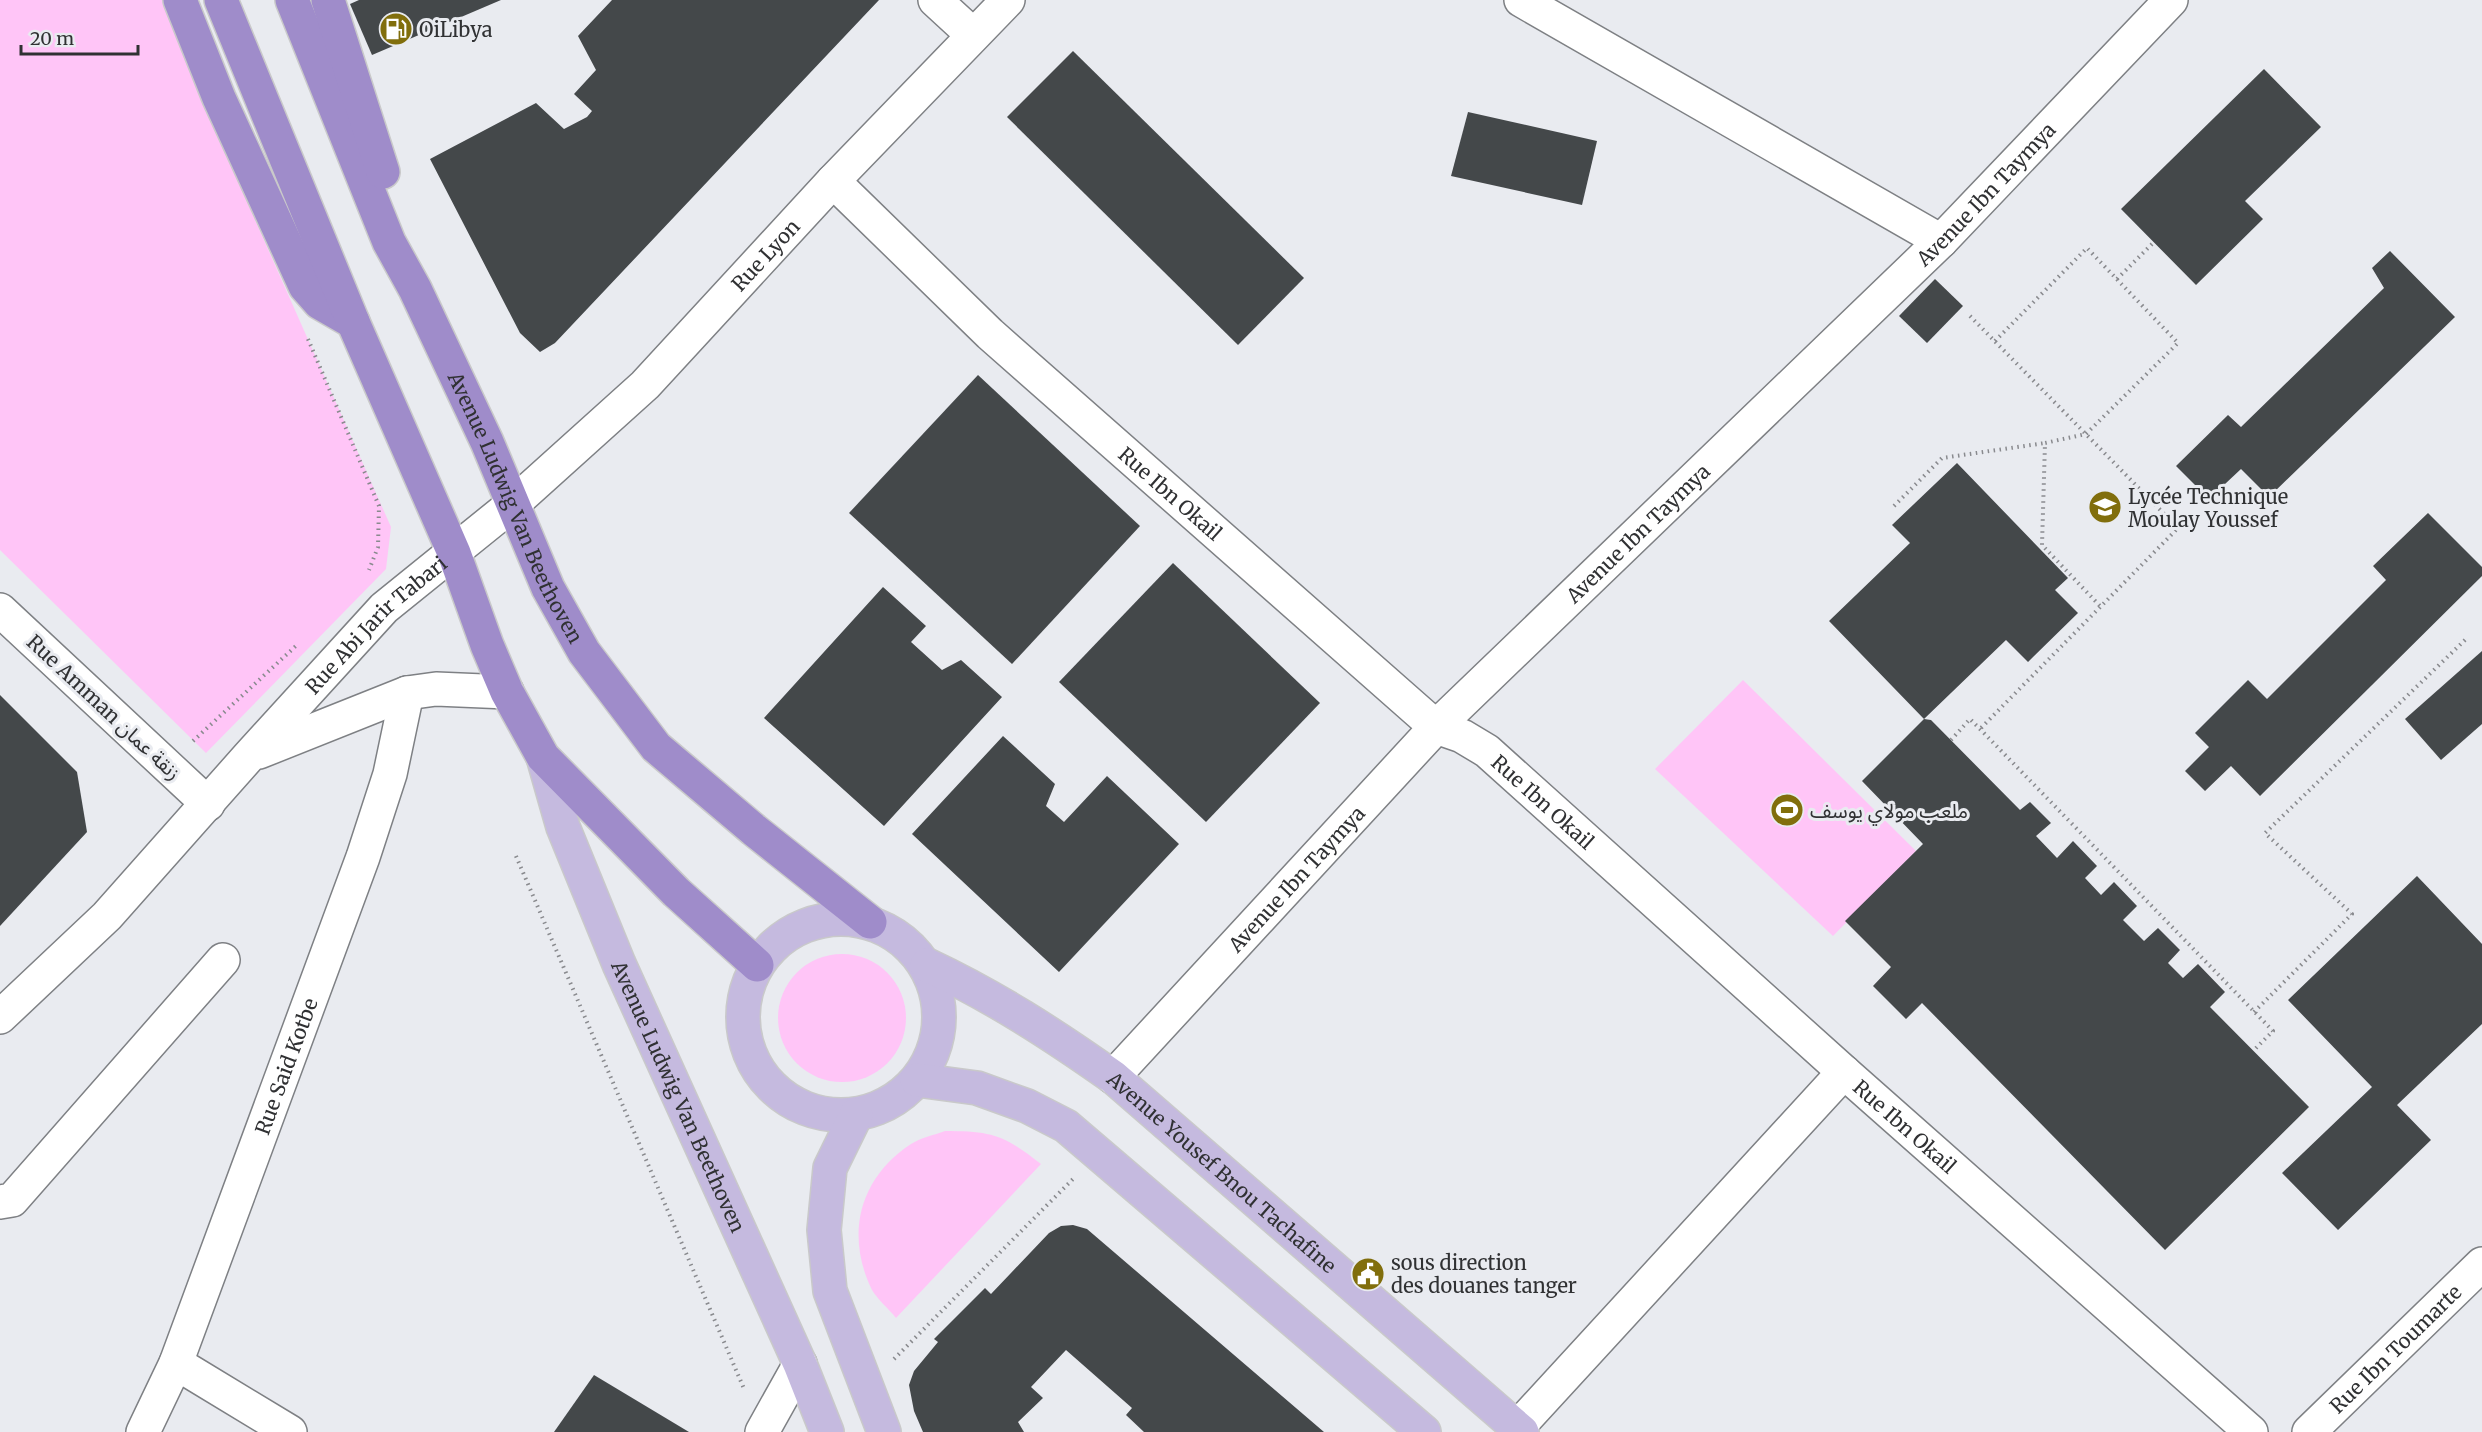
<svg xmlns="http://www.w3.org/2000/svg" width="2482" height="1432" viewBox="0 0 2482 1432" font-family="Merriweather,'Noto Sans Arabic',serif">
	<rect width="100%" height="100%" fill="#e9ebf0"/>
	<g fill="#ffc5f7">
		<path d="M 0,0 L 164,0 L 233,170 L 391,527 L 386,569 L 206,753 L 0,550 Z"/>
		<path d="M 1743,680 L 1916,851 L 1833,936 L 1655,769 Z"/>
		<circle cx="842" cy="1018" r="64"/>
		<path d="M 945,1131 C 992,1131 1004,1135 1041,1164 L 896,1318 C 889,1309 878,1300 872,1290 C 845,1235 859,1178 911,1144 C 920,1138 934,1135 945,1131 Z"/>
	</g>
	<g fill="#44484a">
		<path d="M 359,0 L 501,0 L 372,55 L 350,4 Z"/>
		<path d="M 612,0 L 879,0 L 555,343 L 540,352 L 520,333 L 430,159 L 536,103 L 564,129 L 587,117 L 592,111 L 574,94 L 596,70 L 578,36 Z"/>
		<path d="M 1073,51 L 1304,278 L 1238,345 L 1007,117 Z"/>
		<path d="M 2264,69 L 2321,127 L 2245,201 L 2263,219 L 2196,285 L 2121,209 Z"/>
		<path d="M 1468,112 L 1597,141 L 1582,205 L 1451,176 Z"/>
		<path d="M 2390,251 L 2455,317 L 2269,497 L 2241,469 L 2209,499 L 2176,466 L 2228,415 L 2241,427 L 2384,288 L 2372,268 Z"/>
		<path d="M 1935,279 L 1963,306 L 1927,343 L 1899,316 Z"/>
		<path d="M 978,375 L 1140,526 L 1012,664 L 849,513 Z"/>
		<path d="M 1957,463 L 2068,578 L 2055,590 L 2078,613 L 2028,662 L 2006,640 L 1924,719 L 1829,621 L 1910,543 L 1892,525 Z"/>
		<path d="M 2428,513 L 2482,567 L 2482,576 L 2260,796 L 2231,766 L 2205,791 L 2185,771 L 2209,747 L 2195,733 L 2248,680 L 2267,699 L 2386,580 L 2373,566 Z"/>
		<path d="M 1173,563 L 1320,703 L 1206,822 L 1059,682 Z"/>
		<path d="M 883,587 L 926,626 L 911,642 L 942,670 L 961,660 L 1002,697 L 884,826 L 764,718 Z"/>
		<path d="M 2482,651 L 2482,724 L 2441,760 L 2405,719 Z"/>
		<path d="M 0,695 L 77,772 L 87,832 L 0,926 Z"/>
		<path d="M 1924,719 L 1931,720 L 2020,810 L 2030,802 L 2051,823 L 2036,836 L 2057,858 L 2073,841 L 2097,866 L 2085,878 L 2101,895 L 2114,882 L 2137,906 L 2123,920 L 2144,941 L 2158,928 L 2180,950 L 2168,963 L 2183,978 L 2198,964 L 2225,992 L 2210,1007 L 2309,1107 L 2165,1250 L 1922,1003 L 1906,1019 L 1873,986 L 1891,967 L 1845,921 L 1923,844 L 1862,781 Z"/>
		<path d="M 1003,736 L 1055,784 L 1046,806 L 1064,822 L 1107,776 L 1179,844 L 1059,972 L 912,834 Z"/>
		<path d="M 2417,876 L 2482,944 L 2482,1024 L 2397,1105 L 2431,1140 L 2338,1230 L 2282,1173 L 2372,1087 L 2288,1000 Z"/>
		<path d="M 1073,1225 L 1087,1229 L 1324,1432 L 1144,1432 L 1126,1415 L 1132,1408 L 1066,1350 L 1031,1387 L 1043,1398 L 1018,1422 L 1024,1432 L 923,1432 L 914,1411 L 909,1385 L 914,1371 L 938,1342 L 934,1339 L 985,1288 L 991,1294 L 1049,1233 L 1061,1226 Z"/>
		<path d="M 594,1375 L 689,1432 L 554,1432 Z"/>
	</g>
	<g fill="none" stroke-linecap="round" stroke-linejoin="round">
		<defs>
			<g id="minor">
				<path d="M 935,0 L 973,35"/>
				<path d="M 1521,0 L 1941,241"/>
				<path id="s1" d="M 833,181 L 990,334 L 1436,727 L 1462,736 L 1487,751 L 1844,1072 L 2251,1432"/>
				<path d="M 0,610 L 208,804"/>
				<path d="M 259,752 L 407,693 L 436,689 L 507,692"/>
				<path id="s2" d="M 0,1017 L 107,916 L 249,756 L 384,608 L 514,503 L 645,385 L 833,181 L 1008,0"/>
				<path id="s3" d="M 1113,1077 L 1436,727 L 1941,241 L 2171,0"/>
				<path d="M 0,1202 L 12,1200 L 223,960"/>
				<path d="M 176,1363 L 290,1432"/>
				<path d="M 1517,1428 L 1844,1072"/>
				<path id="s4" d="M 143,1432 L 176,1363 L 363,857 L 390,774 L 407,693"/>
				<path d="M 762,1432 L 800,1364"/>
				<path id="s5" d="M 2309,1432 L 2482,1264"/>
			</g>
			<g id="major">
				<path id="s6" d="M 543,757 L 563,827 L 619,964 L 800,1364 L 827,1432"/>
				<circle cx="841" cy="1017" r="98"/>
				<path id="s7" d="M 927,965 C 995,997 1052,1034 1113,1077 L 1522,1432"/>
				<path d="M 917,1080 L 977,1088 L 1027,1106 L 1066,1126 L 1424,1432"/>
				<path d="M 856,1115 L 830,1168 L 824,1230 L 830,1291 L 884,1432"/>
			</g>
			<g id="highway">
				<path d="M 180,0 L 219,98 L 305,286 L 320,303 L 353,322"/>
				<path d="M 221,0 L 353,322 L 454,553 L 487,645 L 507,692 L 543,757 L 676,892 L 757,965"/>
				<path id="s8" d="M 292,0 L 389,242 L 415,289 L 487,442 L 548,588 L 584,652 L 656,747 L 754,830 L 870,922"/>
				<path d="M 328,0 L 383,172"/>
			</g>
		</defs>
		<use href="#minor" stroke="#7e8084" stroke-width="36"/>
		<use href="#major" stroke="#c9c9ca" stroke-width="36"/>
		<use href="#highway" stroke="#c9c9ca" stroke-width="36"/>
		<g stroke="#898a8e" stroke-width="4" stroke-dasharray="1.5 4.5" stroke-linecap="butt">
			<path d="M 2117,279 L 2154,242"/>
			<path d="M 1970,316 L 2178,528 L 1980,729"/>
			<path d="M 308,339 L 379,506 L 378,547 L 369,570"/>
			<path d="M 1995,341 L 2087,248 L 2178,343 L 2086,434 L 2045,443 L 2042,545 L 2101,607"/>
			<path d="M 1894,506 L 1942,458 L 2045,443"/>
			<path d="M 1951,740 L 1970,719 L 1980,729 L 2273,1031 L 2253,1051"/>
			<path d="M 193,741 L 298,644"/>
			<path d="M 516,856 L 745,1391"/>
			<path d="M 2254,1012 L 2352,914 L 2265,833 L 2466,639"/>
			<path d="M 894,1359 L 1073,1179"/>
		</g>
		<use href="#minor" stroke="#fff" stroke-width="33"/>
		<use href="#major" stroke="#c5badf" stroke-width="33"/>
		<use href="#highway" stroke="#9f8cca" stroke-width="33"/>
	</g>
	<defs>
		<symbol id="fuel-disc" viewBox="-11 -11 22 22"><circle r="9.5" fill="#816e0c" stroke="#e9ebf0"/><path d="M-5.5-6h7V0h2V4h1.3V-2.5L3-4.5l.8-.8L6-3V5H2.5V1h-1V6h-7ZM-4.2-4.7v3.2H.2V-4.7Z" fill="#fff"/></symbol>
		<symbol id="university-disc" viewBox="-11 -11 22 22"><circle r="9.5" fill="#816e0c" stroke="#e9ebf0"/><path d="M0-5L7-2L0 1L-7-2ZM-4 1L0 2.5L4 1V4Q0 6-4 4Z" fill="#fff"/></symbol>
		<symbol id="stadium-disc" viewBox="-11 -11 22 22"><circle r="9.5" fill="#816e0c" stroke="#e9ebf0"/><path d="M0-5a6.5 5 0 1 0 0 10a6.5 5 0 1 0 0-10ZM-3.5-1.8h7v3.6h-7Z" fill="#fff"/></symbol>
		<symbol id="civic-disc" viewBox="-11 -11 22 22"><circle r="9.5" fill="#816e0c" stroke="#e9ebf0"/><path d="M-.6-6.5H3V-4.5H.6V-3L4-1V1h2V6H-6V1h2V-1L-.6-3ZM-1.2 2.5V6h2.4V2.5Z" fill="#fff"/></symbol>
	</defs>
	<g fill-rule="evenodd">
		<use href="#fuel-disc" x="377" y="10" width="38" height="38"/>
		<use href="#university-disc" x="2086" y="488" width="38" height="38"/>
		<use href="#stadium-disc" x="1768" y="791" width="38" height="38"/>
		<use href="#civic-disc" x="1349" y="1255" width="38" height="38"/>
	</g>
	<g text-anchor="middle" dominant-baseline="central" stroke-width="6" stroke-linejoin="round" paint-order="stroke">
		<g font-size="20" fill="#303133" stroke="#e9ebf0" text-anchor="start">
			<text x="419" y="29">OiLibya</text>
			<text x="2128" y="496">Lycée Technique<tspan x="2128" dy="23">Moulay Youssef</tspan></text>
			<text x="1810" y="810">ملعب مولاي يوسف</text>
			<text x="1391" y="1262">sous direction<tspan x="1391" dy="23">des douanes tanger</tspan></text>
		</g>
		<g font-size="20" fill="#303133" stroke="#e9ebf0">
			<text stroke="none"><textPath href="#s3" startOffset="1242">Avenue Ibn Taymya</textPath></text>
			<text stroke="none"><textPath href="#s2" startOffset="1082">Rue Lyon</textPath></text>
			<text stroke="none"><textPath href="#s1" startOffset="460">Rue Ibn Okail</textPath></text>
			<text stroke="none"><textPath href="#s8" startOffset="555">Avenue Ludwig Van Beethoven</textPath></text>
			<text stroke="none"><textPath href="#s3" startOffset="756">Avenue Ibn Taymya</textPath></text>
			<text stroke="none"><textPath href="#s2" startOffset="544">Rue Abi Jarir Tabari</textPath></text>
			<text transform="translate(104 707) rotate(43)">Rue Amman زنقة عمان</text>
			<text stroke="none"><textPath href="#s1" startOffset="946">Rue Ibn Okail</textPath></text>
			<text stroke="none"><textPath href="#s3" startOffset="270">Avenue Ibn Taymya</textPath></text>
			<text stroke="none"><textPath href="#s4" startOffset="393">Rue Said Kotbe</textPath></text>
			<text stroke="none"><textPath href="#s6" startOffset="366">Avenue Ludwig Van Beethoven</textPath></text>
			<text stroke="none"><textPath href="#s1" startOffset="1432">Rue Ibn Okail</textPath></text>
			<text stroke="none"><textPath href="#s7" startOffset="362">Avenue Yousef Bnou Tachafine</textPath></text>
			<text stroke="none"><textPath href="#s5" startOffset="120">Rue Ibn Toumarte</textPath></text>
		</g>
	</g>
	<path d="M21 45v9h117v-9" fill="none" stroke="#303133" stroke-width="3"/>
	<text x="30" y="45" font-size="18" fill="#303133" stroke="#e9ebf0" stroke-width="4.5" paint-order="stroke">20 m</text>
</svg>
